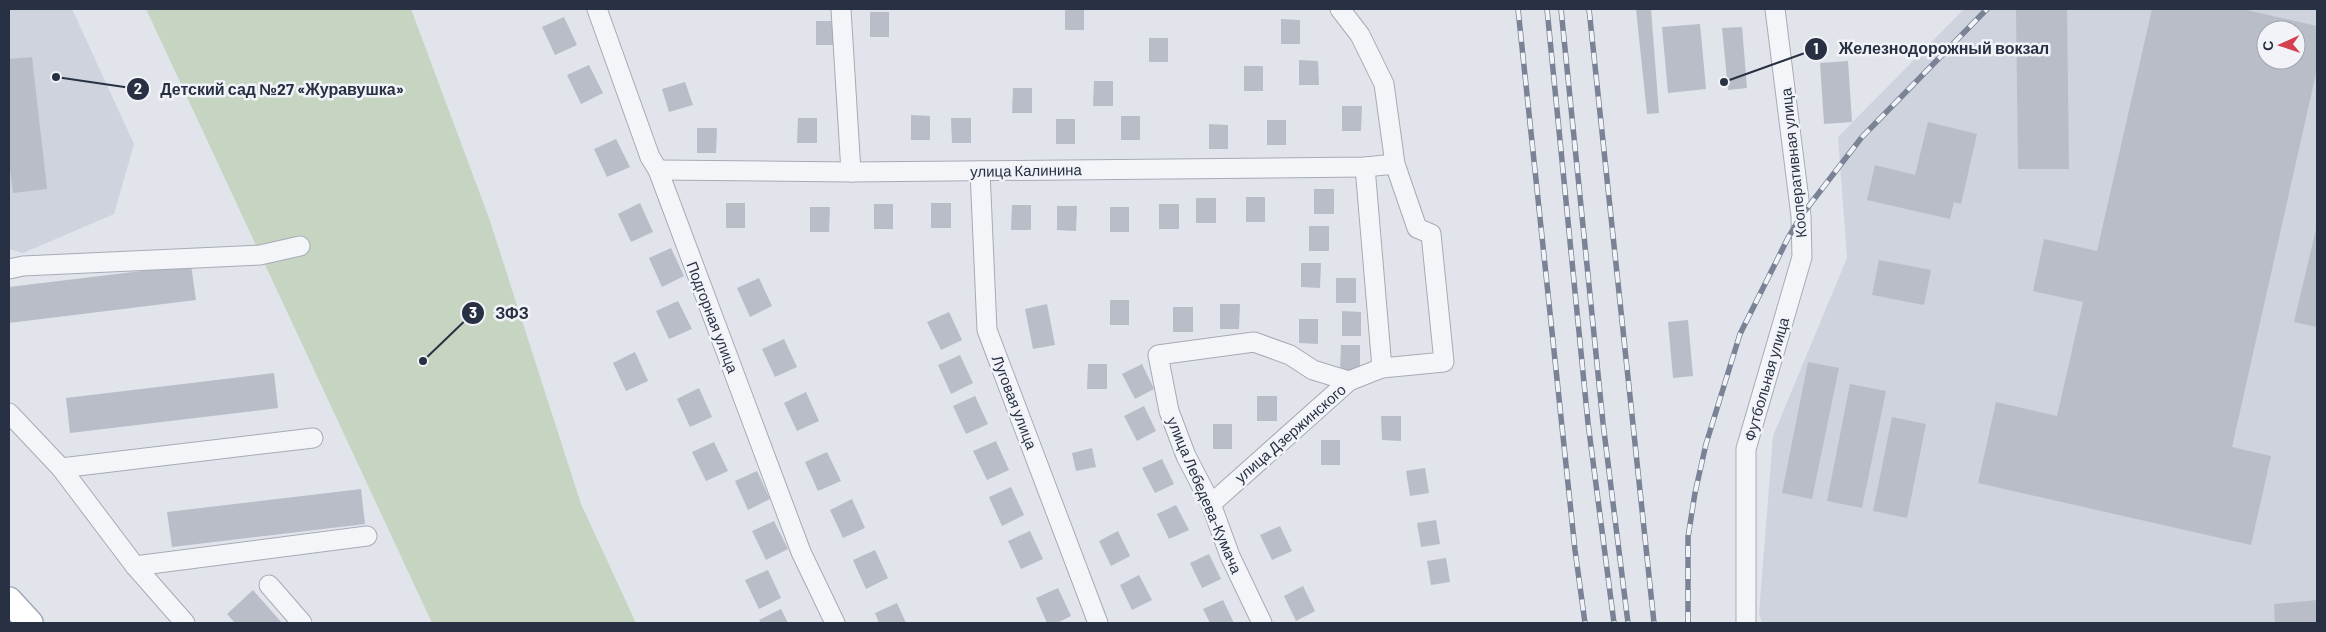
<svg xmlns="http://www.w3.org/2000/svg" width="2326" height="632" viewBox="0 0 2326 632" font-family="Barlow,sans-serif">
	<rect width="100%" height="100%" fill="#e1e4eb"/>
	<g fill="#cfd3dd" fill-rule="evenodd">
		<path d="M 10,9 L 72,9 L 134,144 L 114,214 L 23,253 L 9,249 Z"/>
		<path d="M 1964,9 L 2317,9 L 2317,623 L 1762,623 L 1759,614 L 1773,436 L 1847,258 L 1838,137 ZM 2266,30 L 2296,30 L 2296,60 L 2266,60 Z"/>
	</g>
	<path fill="#c6d5c2" d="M 146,9 L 411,9 L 489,218 L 581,504 L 636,623 L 432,623 Z"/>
	<g fill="#b8bdc8" fill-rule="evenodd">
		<rect x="1065" y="9" width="19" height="21"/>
		<path d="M 1636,9 L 1651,9 L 1659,113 L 1647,114 Z"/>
		<path d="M 2016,9 L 2067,9 L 2069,169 L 2018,169 Z"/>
		<path d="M 2152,9 L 2242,9 L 2317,26 L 2317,69 L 2232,447 L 2271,456 L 2251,545 L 1978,483 L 1996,402 L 2057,416 L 2083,302 L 2033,291 L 2044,239 L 2097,251 ZM 2266,30 L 2296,30 L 2296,60 L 2266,60 Z"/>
		<rect x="870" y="12" width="19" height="25"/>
		<path d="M 564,17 L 577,45 L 555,55 L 542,27 Z"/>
		<path d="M 1281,19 L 1300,20 L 1300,44 L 1281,44 Z"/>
		<rect x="816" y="21" width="20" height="24"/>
		<path d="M 1700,24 L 1706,89 L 1668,93 L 1662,27 Z"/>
		<path d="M 1742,27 L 1747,88 L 1728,90 L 1722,28 Z"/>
		<rect x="1149" y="38" width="19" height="24"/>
		<path d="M 32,57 L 47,189 L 13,193 L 9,161 L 9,59 Z"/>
		<path d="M 1299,60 L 1318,61 L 1319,85 L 1299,85 Z"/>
		<path d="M 1848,61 L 1852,122 L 1824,124 L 1820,63 Z"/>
		<path d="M 589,65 L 603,93 L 581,104 L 567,75 Z"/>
		<rect x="1244" y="66" width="19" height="25"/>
		<path d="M 1094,81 L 1113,81 L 1113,106 L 1093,106 Z"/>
		<path d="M 685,82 L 693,105 L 669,112 L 662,89 Z"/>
		<path d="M 1013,88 L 1032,88 L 1032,113 L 1012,113 Z"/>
		<path d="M 1342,106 L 1362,106 L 1361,131 L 1342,131 Z"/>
		<path d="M 911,115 L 930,116 L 930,140 L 911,140 Z"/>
		<rect x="1121" y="116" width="19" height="24"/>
		<path d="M 798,118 L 817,118 L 817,143 L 797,143 Z"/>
		<path d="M 951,118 L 971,118 L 971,143 L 952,143 Z"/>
		<rect x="1056" y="119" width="19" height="25"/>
		<rect x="1267" y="120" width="19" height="25"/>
		<path d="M 1928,122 L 1977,134 L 1961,204 L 1954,202 L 1950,219 L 1867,200 L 1875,165 L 1915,175 Z"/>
		<path d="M 1209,124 L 1228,125 L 1228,149 L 1209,149 Z"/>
		<path d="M 697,128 L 717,128 L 716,153 L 697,153 Z"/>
		<path d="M 616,139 L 630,167 L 607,177 L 594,149 Z"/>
		<rect x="1314" y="189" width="20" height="25"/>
		<rect x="1246" y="197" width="19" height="25"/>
		<rect x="1196" y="198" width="20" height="25"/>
		<path d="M 640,203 L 653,232 L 631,242 L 618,214 Z"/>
		<rect x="726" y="203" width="19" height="25"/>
		<rect x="931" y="203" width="20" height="25"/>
		<rect x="874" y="204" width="19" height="25"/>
		<rect x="1159" y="204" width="20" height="25"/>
		<path d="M 1012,205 L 1031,205 L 1031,230 L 1011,230 Z"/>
		<path d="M 1057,206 L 1077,206 L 1076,231 L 1057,230 Z"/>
		<path d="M 810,207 L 830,207 L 829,232 L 810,232 Z"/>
		<rect x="1110" y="207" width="19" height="25"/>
		<path d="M 2317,225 L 2317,327 L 2294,322 Z"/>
		<rect x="1309" y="226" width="20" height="25"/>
		<path d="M 671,248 L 684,276 L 662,287 L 649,258 Z"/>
		<path d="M 1879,260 L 1931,270 L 1924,305 L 1872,295 Z"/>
		<path d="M 1301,263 L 1321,263 L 1320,288 L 1301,287 Z"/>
		<path d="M 191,265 L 196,300 L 9,323 L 9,287 Z"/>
		<path d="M 759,278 L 772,306 L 750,317 L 737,288 Z"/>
		<rect x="1336" y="278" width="20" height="25"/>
		<rect x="1110" y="300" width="19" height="25"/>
		<path d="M 678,301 L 692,329 L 669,339 L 656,311 Z"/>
		<path d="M 1047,304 L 1055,345 L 1033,349 L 1025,309 Z"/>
		<path d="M 1220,304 L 1240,304 L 1239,329 L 1220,329 Z"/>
		<rect x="1173" y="307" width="20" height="25"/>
		<path d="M 1342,311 L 1361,312 L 1361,336 L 1342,336 Z"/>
		<path d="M 949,312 L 962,340 L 941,350 L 927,322 Z"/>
		<path d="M 1299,319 L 1318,319 L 1318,344 L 1299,343 Z"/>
		<path d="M 1688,320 L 1693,376 L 1673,378 L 1668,322 Z"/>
		<path d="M 784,339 L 797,367 L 775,377 L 762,349 Z"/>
		<path d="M 1341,345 L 1360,345 L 1360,370 L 1340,370 Z"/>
		<path d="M 635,352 L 648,381 L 626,391 L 613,363 Z"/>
		<path d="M 960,355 L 973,383 L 951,394 L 938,365 Z"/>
		<path d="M 1808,362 L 1839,368 L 1812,499 L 1782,493 Z"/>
		<path d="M 1088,364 L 1107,364 L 1107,389 L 1087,389 Z"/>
		<path d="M 1142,364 L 1154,389 L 1135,399 L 1122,374 Z"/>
		<path d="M 274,373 L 278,408 L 70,433 L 66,398 Z"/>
		<path d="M 1850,384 L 1886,391 L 1862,508 L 1827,501 Z"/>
		<path d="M 699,388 L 712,417 L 690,427 L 677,399 Z"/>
		<path d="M 806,392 L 819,421 L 797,431 L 784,403 Z"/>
		<path d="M 975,396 L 988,424 L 966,434 L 953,406 Z"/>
		<rect x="1257" y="396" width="20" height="25"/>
		<path d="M 1144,406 L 1156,431 L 1137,441 L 1124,416 Z"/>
		<path d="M 1381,416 L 1401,416 L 1401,441 L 1382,440 Z"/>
		<path d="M 1892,417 L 1926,424 L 1907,518 L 1873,511 Z"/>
		<rect x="1213" y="424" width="19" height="25"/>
		<rect x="1321" y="440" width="19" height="25"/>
		<path d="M 996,441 L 1009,470 L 987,480 L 973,451 Z"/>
		<path d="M 714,442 L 728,471 L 706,481 L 692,452 Z"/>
		<path d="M 1092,448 L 1096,467 L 1076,471 L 1072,453 Z"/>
		<path d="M 827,452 L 841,481 L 818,491 L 805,462 Z"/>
		<path d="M 1162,459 L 1174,484 L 1155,493 L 1142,468 Z"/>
		<path d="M 1425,468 L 1429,493 L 1410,496 L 1406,471 Z"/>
		<path d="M 757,471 L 770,499 L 748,510 L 735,481 Z"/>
		<path d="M 1011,487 L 1024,515 L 1002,526 L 989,497 Z"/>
		<path d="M 361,489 L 365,524 L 172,547 L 167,512 Z"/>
		<path d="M 852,499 L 865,528 L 843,538 L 830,510 Z"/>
		<path d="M 1176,505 L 1189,530 L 1169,539 L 1157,514 Z"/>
		<path d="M 1436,520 L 1440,544 L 1421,547 L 1417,523 Z"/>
		<path d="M 774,521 L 788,549 L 766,560 L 752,531 Z"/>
		<path d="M 1280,526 L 1292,551 L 1272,560 L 1260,535 Z"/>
		<path d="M 1030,531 L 1043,559 L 1021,569 L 1008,541 Z"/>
		<path d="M 1118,531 L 1130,556 L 1111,566 L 1099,541 Z"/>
		<path d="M 875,550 L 888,578 L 866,589 L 853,560 Z"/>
		<path d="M 1209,554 L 1221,579 L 1202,588 L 1190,563 Z"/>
		<path d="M 1446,558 L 1450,582 L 1431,585 L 1427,561 Z"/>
		<path d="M 768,570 L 781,598 L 759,609 L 745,580 Z"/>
		<path d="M 1139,575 L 1152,600 L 1132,610 L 1120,585 Z"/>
		<path d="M 1303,586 L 1315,611 L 1296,621 L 1284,596 Z"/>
		<path d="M 1058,588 L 1071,616 L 1057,623 L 1047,623 L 1036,598 Z"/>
		<path d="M 253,590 L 282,623 L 235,623 L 227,614 Z"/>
		<path d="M 1223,600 L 1234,623 L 1210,623 L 1203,609 Z"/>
		<path d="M 2317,600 L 2317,623 L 2275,623 L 2274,604 Z"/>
		<path d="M 897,603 L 906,623 L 879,623 L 875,613 Z"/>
		<path d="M 781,609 L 788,623 L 761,623 L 759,620 Z"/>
	</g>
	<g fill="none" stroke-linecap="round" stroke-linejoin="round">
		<defs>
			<g id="minor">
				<path d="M 597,9 L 650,157 L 658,170 L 801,552 L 835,623"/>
				<path d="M 841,9 L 851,172"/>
				<path d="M 1365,167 L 1382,368"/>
				<path d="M 658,170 L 851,172 L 1365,167 L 1395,164"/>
				<path d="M 980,171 L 987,330 L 1098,623"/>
				<path d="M 9,269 L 23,266 L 260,255 L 300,246"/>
				<path d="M 9,413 L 61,468 L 135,566 L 185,623"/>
				<path d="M 61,468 L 313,438"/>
				<path d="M 1211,504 L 1349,381 L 1382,368 L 1444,362 L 1431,234 L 1417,228 L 1395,164 L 1384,84 L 1360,35 L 1340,9"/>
				<path d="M 135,566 L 367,536"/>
				<path d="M 269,585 L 302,623"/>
				<path d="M 1262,623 L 1230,556 L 1211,504 L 1186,456 L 1169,411 L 1158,355 L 1254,342 L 1290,355 L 1313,370 L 1349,381"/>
				<path d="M 1746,623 L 1746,449 L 1802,257 L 1801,216 L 1775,9"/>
			</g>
			<path id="major" d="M 9,600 L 30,623"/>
		</defs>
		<use href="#minor" stroke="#a6abb5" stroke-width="21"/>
		<use href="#major" stroke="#a0a8b7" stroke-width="28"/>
		<use href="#minor" stroke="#f4f5f8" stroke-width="19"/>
		<use href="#major" stroke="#fff" stroke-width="25"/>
		<defs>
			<g id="rail">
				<path d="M 1518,9 L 1575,550 L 1585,623"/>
				<path d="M 1547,9 L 1588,423 L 1614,623"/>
				<path d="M 1561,9 L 1603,423 L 1628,623"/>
				<path d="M 1589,9 L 1654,623"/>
				<path d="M 1688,623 L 1688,537 L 1695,493 L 1706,444 L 1740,334 L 1788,238 L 1801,216 L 1862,137 L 1987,9"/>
			</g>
		</defs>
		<use href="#rail" stroke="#7a8395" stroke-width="5.5"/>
		<use href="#rail" stroke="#f1f3f8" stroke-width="4" stroke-dasharray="11" stroke-linecap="butt"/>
	</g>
	<g text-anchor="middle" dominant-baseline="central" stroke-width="5" stroke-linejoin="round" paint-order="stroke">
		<g font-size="15" fill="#283143" stroke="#f1f3f8">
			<text transform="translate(1793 163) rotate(-96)">Кооперативная улица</text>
			<text transform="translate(1026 170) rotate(-1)">улица Калинина</text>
			<text transform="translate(713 317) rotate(69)">Подгорная улица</text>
			<text transform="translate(1766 379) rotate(-74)">Футбольная улица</text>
			<text transform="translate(1015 402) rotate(69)">Луговая улица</text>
			<text transform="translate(1290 433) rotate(-41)">улица Дзержинского</text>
			<text transform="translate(1205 495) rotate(67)">улица Лебедева-Кумача</text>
		</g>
	</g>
	<path fill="none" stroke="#283143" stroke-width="2" d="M1724 82L1816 49M56 77L138 89M423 361L473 313"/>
	<g fill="#283143" stroke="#f1f3f8" stroke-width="2">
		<circle cx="1724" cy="82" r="5"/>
		<circle cx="56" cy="77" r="5"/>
		<circle cx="423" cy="361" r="5"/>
		<circle cx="1816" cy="49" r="12"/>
		<circle cx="138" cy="89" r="12"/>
		<circle cx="473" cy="313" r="12"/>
	</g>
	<g font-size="15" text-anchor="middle" font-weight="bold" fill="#fff">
		<text x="1816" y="54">1</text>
		<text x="138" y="94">2</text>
		<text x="473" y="318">3</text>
	</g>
	<g font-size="16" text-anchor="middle" font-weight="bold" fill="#283143" stroke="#f1f3f8" stroke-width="5" stroke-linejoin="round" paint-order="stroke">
		<text x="1944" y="54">Железнодорожный вокзал</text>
		<text x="282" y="95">Детский сад №27 «Журавушка»</text>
		<text x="512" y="319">ЗФЗ</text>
	</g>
	<rect width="2326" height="632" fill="none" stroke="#283143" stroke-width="20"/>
	<g transform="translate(2281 45) rotate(267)"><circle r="24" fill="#f1f3f8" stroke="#a1a5b0"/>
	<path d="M0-4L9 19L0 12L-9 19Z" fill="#d5404f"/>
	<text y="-8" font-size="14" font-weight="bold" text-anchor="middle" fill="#283143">С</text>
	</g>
</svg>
